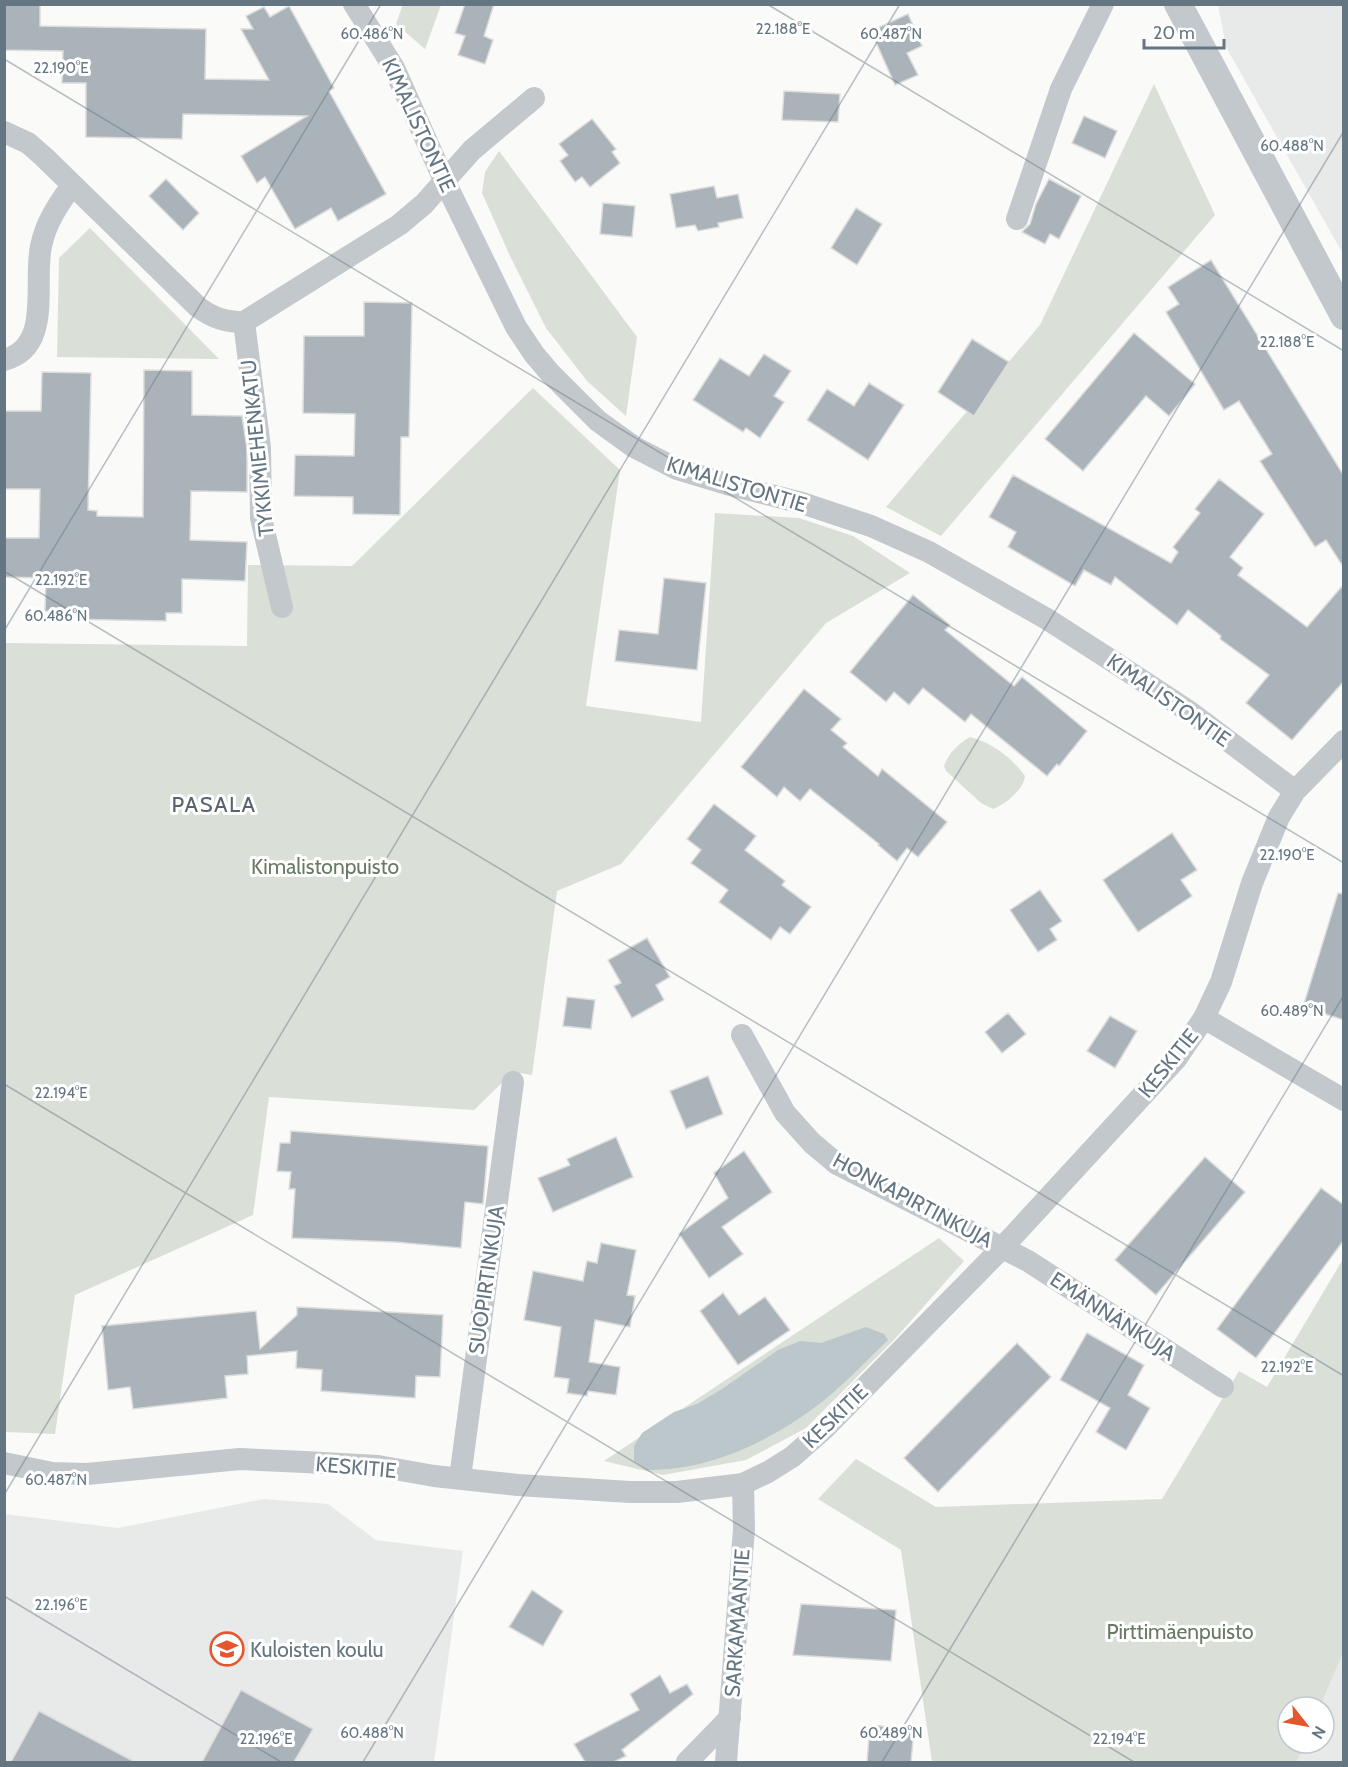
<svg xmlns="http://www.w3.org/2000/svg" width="1348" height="1767" viewBox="0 0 1348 1767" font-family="Cabin,sans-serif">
	<rect width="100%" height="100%" fill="#fafaf8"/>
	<g fill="#e8e9e9">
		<path d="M 1218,5 L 1343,5 L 1343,254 L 1226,47 Z"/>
		<path d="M 264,1499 L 328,1504 L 376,1540 L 463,1551 L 434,1762 L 5,1762 L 5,1514 L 118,1528 Z"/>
		<path d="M 1343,1653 L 1343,1762 L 1297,1762 L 1305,1743 L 1324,1743 L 1324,1707 L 1320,1707 Z"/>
	</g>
	<g fill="#dadfd7">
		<path d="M 403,4 L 441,5 L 425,49 L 396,24 Z"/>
		<path d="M 1154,84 L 1215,215 L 941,536 L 886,507 L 1040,325 Z"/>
		<path d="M 499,151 L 637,337 L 626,416 L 587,381 L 546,328 L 510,256 L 482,193 L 485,172 Z"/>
		<path d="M 90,228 L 219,359 L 57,357 L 59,258 Z"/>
		<path d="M 533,388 L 620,470 L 586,706 L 701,722 L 715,513 L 799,518 L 853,536 L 910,573 L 826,623 L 621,864 L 557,891 L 532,1075 L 513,1072 L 474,1110 L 269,1097 L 253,1215 L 75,1295 L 55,1434 L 5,1432 L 5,643 L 247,646 L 248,565 L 352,566 Z"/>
		<path d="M 970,737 C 991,742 1012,758 1025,776 C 1024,789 1005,805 993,809 L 981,803 L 946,771 L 944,766 C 948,754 959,743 970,737 Z"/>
		<path d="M 939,1238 L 964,1261 L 894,1340 L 806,1428 L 746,1460 L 663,1475 L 604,1461 Z"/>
		<path d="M 1343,1259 L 1343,1653 L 1320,1707 L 1288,1707 L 1288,1743 L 1305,1743 L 1297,1762 L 932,1762 L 901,1550 L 818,1499 L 856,1459 L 936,1507 L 1162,1499 L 1239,1371 L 1267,1387 Z"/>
	</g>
	<path fill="#bbc7cb" d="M 866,1327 L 884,1334 L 888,1340 C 870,1357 853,1375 835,1391 C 784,1435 715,1471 647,1470 L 634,1461 L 634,1446 L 642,1433 L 674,1412 L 697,1404 L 722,1389 L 778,1350 L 800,1341 L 821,1343 Z"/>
	<g fill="#aab3b9" stroke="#dcdcda" stroke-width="1.5">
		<path d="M 4,4 L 40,4 L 40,26 L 206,29 L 205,79 L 269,80 L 241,29 L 253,29 L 246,16 L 264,7 L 270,17 L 289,6 L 334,88 L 329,91 L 386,194 L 338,221 L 331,208 L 295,229 L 265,177 L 257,183 L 241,156 L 307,116 L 183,114 L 182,139 L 86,137 L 86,83 L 62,83 L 63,51 L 4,50 Z"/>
		<path d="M 465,4 L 494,4 L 484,36 L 493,40 L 485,64 L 458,55 L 465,36 L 455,33 Z"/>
		<path d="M 908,14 L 922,46 L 907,53 L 918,75 L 895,85 L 871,31 Z"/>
		<path d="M 784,91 L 840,94 L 838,122 L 782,120 Z"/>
		<path d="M 1084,116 L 1117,131 L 1105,158 L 1072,143 Z"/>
		<path d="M 592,119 L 616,149 L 612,152 L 620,163 L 590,187 L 582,177 L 575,182 L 560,161 L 568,155 L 559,144 Z"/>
		<path d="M 166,179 L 199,213 L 183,230 L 149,196 Z"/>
		<path d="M 1049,179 L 1081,196 L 1059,239 L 1050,234 L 1045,244 L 1022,232 L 1030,224 L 1036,204 Z"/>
		<path d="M 714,186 L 717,198 L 738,194 L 743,218 L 718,223 L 719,227 L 698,231 L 695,225 L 676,228 L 670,194 Z"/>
		<path d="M 603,203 L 635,206 L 632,237 L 600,234 Z"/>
		<path d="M 856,208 L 882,224 L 857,265 L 831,248 Z"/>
		<path d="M 1211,260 L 1344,476 L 1344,568 L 1326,540 L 1315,547 L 1260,461 L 1272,454 L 1239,401 L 1224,410 L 1166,312 L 1179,304 L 1168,287 Z"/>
		<path d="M 364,302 L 412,303 L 409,437 L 401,437 L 400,515 L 353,514 L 353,497 L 294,496 L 295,455 L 354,456 L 355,414 L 303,413 L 304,336 L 364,336 Z"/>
		<path d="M 1134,333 L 1195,384 L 1169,416 L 1146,396 L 1083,471 L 1045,439 Z"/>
		<path d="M 972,339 L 1009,362 L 974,416 L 938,392 Z"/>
		<path d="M 764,354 L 791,371 L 774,396 L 784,402 L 760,438 L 746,428 L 743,432 L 693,400 L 720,358 L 749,376 Z"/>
		<path d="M 144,370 L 192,371 L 192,415 L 242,416 L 247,449 L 247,492 L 191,491 L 190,540 L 247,542 L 245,581 L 182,579 L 182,613 L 166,613 L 166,621 L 63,619 L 63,612 L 45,611 L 46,578 L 4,577 L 4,538 L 39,538 L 40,489 L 4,489 L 4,411 L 41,411 L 42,372 L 91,373 L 88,510 L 97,511 L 97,516 L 143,517 Z"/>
		<path d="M 869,383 L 904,405 L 868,460 L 807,420 L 827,389 L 854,406 Z"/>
		<path d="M 1013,475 L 1171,563 L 1178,552 L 1173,547 L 1200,513 L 1195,509 L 1219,479 L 1264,514 L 1230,557 L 1243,568 L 1238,575 L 1307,627 L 1344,584 L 1344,681 L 1292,740 L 1246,703 L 1269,675 L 1220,639 L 1221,636 L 1188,610 L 1177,625 L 1115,577 L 1111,585 L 1084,570 L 1075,586 L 1008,547 L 1016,532 L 989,517 Z"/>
		<path d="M 664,578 L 706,583 L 697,670 L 615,661 L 619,630 L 658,634 Z"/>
		<path d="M 913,595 L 950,625 L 945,630 L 1014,686 L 1022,677 L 1087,731 L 1059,766 L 1057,764 L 1047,776 L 971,714 L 965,722 L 923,688 L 909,705 L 894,692 L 886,702 L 850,672 Z"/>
		<path d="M 804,689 L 841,719 L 831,730 L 847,743 L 843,747 L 878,776 L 882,769 L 947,822 L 918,857 L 907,848 L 897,861 L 878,845 L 879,844 L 810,789 L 800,801 L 784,787 L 777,797 L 741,767 Z"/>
		<path d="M 714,804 L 756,836 L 745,850 L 785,881 L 782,885 L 811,907 L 790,934 L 780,927 L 771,940 L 719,902 L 728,890 L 691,863 L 701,850 L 687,839 Z"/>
		<path d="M 1172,833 L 1197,870 L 1181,880 L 1192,896 L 1138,932 L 1103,880 Z"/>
		<path d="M 1040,890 L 1062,921 L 1050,929 L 1057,940 L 1038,952 L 1010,910 Z"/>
		<path d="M 1338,893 L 1344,894 L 1344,1020 L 1303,1007 Z"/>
		<path d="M 647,938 L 670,977 L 656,985 L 664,1000 L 632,1018 L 614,986 L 621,983 L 608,960 Z"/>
		<path d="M 567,997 L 595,1000 L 591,1029 L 563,1026 Z"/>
		<path d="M 1008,1013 L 1026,1034 L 1002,1053 L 985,1032 Z"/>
		<path d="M 1110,1016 L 1137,1031 L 1115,1068 L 1087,1051 Z"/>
		<path d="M 708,1076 L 723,1114 L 686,1129 L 670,1091 Z"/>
		<path d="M 291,1131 L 488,1146 L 483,1204 L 465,1202 L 461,1248 L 395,1242 L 292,1238 L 295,1189 L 289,1189 L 291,1172 L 277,1171 L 280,1143 L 290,1143 Z"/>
		<path d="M 616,1137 L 633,1177 L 553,1212 L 538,1178 L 570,1165 L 567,1159 Z"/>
		<path d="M 744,1151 L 772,1192 L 722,1227 L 743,1254 L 709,1278 L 679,1234 L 728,1198 L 714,1173 Z"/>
		<path d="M 1205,1157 L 1245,1192 L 1156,1295 L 1115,1260 Z"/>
		<path d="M 1321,1188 L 1344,1205 L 1344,1240 L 1256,1358 L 1217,1329 Z"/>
		<path d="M 601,1243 L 636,1250 L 627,1295 L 635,1296 L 630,1327 L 595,1320 L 589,1362 L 620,1367 L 616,1395 L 588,1391 L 587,1396 L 567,1393 L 569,1379 L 554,1377 L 561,1327 L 524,1320 L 533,1271 L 583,1281 L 587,1261 L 597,1263 Z"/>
		<path d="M 723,1293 L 739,1315 L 765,1297 L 790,1330 L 738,1365 L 700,1311 Z"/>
		<path d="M 297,1307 L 443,1315 L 440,1377 L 416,1376 L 415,1398 L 321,1391 L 322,1370 L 296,1368 L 297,1351 L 247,1356 L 248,1374 L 225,1376 L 227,1398 L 133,1409 L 130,1387 L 108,1390 L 102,1326 L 256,1311 L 260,1349 L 297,1315 Z"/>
		<path d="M 1087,1333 L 1144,1365 L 1128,1395 L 1150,1408 L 1126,1450 L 1096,1432 L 1110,1408 L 1060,1380 Z"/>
		<path d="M 1017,1343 L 1051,1377 L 938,1492 L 904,1458 Z"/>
		<path d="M 532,1590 L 563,1611 L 543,1646 L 509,1627 Z"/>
		<path d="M 801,1604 L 896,1610 L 891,1661 L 793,1655 Z"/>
		<path d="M 660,1675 L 670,1693 L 687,1684 L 693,1694 L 622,1750 L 626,1756 L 614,1762 L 585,1762 L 574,1744 L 639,1710 L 630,1694 Z"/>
		<path d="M 241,1690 L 313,1729 L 294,1762 L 202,1762 Z"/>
		<path d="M 39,1711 L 135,1762 L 11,1762 Z"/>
		<path d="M 870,1725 L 914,1729 L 911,1762 L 867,1762 Z"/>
	</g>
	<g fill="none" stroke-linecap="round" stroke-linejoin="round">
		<g stroke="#c3c8cc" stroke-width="22">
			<path d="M 354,4 L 394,68 L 444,180 L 516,327 L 534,354 L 550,373 L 598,421 L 634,447 L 677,469 L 727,484 L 802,503 L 871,526 L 929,552 L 1047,619 L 1120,666 L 1190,712 L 1295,791"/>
			<path d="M 4,132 L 28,143 L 44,157 L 198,307 C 213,318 225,322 244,322 L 399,225 L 424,204 L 472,150 L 534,98"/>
			<path d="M 1017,219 L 1061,89 L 1103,4"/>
			<path d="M 244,322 L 260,448 L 261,518 L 282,607"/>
			<path d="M 4,360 C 53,347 33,284 41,246 C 46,222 58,205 72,185"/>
			<path d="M 1204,1018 L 1344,1100"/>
			<path d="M 742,1035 L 785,1113 L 812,1143 L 837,1164 L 1028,1261 L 1223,1387"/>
			<path d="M 4,1463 L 52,1473 L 87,1474 L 240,1459 L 305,1462 L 378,1466 L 434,1476 L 518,1485 L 630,1492 L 677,1492 L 743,1484 L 768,1472 L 792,1457 L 824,1429 L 1002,1248 L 1176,1059 L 1204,1018 L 1221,982 L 1252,883 L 1279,817 L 1295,791 L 1344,741"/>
			<path d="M 460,1478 L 513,1082"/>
			<path d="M 687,1762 L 730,1718"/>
			<path d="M 726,1762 L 744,1529 L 743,1484"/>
		</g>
		<path stroke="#c3c8cc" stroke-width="28" d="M 1178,4 L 1344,316"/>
	</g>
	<path fill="none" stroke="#657683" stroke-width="1.5" stroke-opacity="0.45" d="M 767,4 L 1344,351M 4,59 L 1344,863M 4,571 L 1344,1376M 4,631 L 381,4M 4,1084 L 1134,1762M 4,1495 L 900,4M 4,1596 L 281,1762M 363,1762 L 1344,131M 882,1762 L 1344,995"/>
	<defs>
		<symbol id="school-ring" viewBox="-11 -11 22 22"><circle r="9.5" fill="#fff" stroke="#e4572e" stroke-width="1.5"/><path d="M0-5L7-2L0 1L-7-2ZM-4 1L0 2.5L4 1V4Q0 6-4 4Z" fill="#e4572e"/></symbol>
	</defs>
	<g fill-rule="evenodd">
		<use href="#school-ring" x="208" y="1630" width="38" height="38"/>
	</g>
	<g text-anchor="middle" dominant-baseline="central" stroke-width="6" stroke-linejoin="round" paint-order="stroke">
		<g font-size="21" fill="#657683" stroke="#fff">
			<text transform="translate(419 125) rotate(65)">KIMALISTONTIE</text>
			<text transform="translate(257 448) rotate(-96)">TYKKIMIEHENKATU</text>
			<text transform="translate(737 484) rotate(17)">KIMALISTONTIE</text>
			<text transform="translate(1169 700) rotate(35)">KIMALISTONTIE</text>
			<text transform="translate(1168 1063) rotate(-51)">KESKITIE</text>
			<text transform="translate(913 1200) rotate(28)">HONKAPIRTINKUJA</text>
			<text transform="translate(486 1280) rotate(-82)">SUOPIRTINKUJA</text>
			<text transform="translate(1113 1316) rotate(33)">EMÄNNÄNKUJA</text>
			<text transform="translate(835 1416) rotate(-44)">KESKITIE</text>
			<text transform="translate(356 1467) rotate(5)">KESKITIE</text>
			<text transform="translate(737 1623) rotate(-86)">SARKAMAANTIE</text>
		</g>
		<g font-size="21" fill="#687a64" stroke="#fff">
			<text x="325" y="866">Kimalistonpuisto</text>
			<text x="1180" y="1631">Pirttimäenpuisto</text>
		</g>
		<g font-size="21" fill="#657683" stroke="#fff" text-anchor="start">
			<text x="250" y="1649">Kuloisten koulu</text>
		</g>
		<g font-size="22" letter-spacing="1.5" fill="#57646e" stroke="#fff">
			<text x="214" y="804">PASALA</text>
		</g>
	</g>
	<g font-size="15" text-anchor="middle" fill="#657683" stroke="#fff" stroke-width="6" stroke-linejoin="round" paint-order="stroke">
		<text x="783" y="34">22.188°E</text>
		<text x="372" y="39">60.486°N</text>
		<text x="891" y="39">60.487°N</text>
		<text x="61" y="73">22.190°E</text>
		<text x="1292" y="151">60.488°N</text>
		<text x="1287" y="347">22.188°E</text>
		<text x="61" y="585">22.192°E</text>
		<text x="56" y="621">60.486°N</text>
		<text x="1287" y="860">22.190°E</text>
		<text x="1292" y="1016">60.489°N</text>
		<text x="61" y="1098">22.194°E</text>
		<text x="1287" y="1372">22.192°E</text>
		<text x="56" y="1485">60.487°N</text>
		<text x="61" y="1610">22.196°E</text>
		<text x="372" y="1738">60.488°N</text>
		<text x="891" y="1738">60.489°N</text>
		<text x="266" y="1744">22.196°E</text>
		<text x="1119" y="1744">22.194°E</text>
	</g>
	<rect width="1348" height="1767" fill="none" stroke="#657683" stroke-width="12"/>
	<g transform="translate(1306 1725) rotate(121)"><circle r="28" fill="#ffffff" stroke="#c1c8cd" stroke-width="1.5"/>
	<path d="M0-4.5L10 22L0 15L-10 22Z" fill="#e4572e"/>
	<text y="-9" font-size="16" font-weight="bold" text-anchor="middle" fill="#657683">N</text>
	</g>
	<path d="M1144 39v9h80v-9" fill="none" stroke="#657683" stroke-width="3"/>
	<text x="1153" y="39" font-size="18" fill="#657683" stroke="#ffffff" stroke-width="4.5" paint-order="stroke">20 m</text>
</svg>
